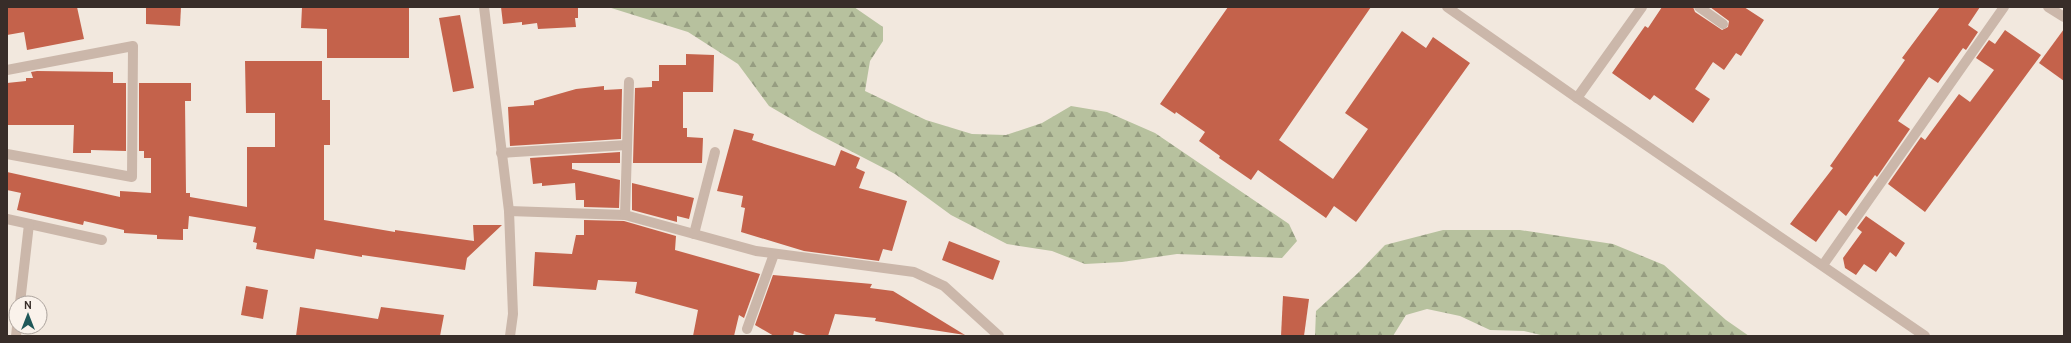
<svg xmlns="http://www.w3.org/2000/svg" width="2071" height="343" viewBox="0 0 2071 343" font-family="Cabin,sans-serif">
	<defs>
		<pattern id="forest-firs" width="22" height="20" patternUnits="userSpaceOnUse"><rect width="22" height="20" fill="#b7c19e"/><path d="M5 1l3.5 6h-7zM16 11l3.5 6h-7z" fill="#969d81"/></pattern>
	</defs>
	<rect width="100%" height="100%" fill="#f2e8de"/>
	<g fill="url(#forest-firs)">
		<path d="M 608,7 L 854,7 L 883,27 L 883,41 L 870,61 L 865,91 L 926,120 L 972,134 L 1006,135 L 1042,123 L 1071,106 L 1107,112 L 1155,133 L 1289,224 L 1297,241 L 1282,258 L 1177,254 L 1122,262 L 1085,264 L 1052,251 L 1007,244 L 951,215 L 895,174 L 812,131 L 769,106 L 738,64 L 688,32 Z"/>
		<path d="M 1443,230 L 1520,230 L 1613,244 L 1664,265 L 1726,320 L 1749,336 L 1545,336 L 1524,331 L 1490,330 L 1460,316 L 1427,309 L 1406,315 L 1393,336 L 1315,336 L 1316,311 L 1358,273 L 1385,245 Z"/>
	</g>
	<g fill="#c4624b">
		<path d="M 7,7 L 77,7 L 84,39 L 27,50 L 24,32 L 7,35 Z"/>
		<path d="M 146,7 L 181,7 L 180,26 L 146,24 Z"/>
		<path d="M 302,7 L 409,7 L 409,58 L 327,58 L 327,29 L 301,28 Z"/>
		<path d="M 501,7 L 578,7 L 578,18 L 575,18 L 576,27 L 538,29 L 537,23 L 522,25 L 522,22 L 503,24 Z"/>
		<path d="M 1228,7 L 1371,7 L 1279,140 L 1333,179 L 1368,129 L 1345,113 L 1402,31 L 1426,48 L 1433,37 L 1470,63 L 1356,222 L 1334,206 L 1326,218 L 1258,170 L 1251,180 L 1219,158 L 1220,156 L 1199,141 L 1205,132 L 1176,112 L 1175,114 L 1160,104 Z"/>
		<path d="M 1662,7 L 1693,7 L 1695,12 L 1722,30 L 1728,27 L 1729,21 L 1710,7 L 1744,7 L 1764,20 L 1741,56 L 1736,53 L 1724,70 L 1713,62 L 1695,89 L 1710,99 L 1693,123 L 1654,95 L 1650,100 L 1612,73 L 1645,26 L 1648,28 Z"/>
		<path d="M 1940,7 L 1980,7 L 1968,25 L 1978,32 L 1966,50 L 1963,48 L 1938,83 L 1929,77 L 1898,121 L 1910,129 L 1877,177 L 1875,175 L 1846,216 L 1839,210 L 1816,242 L 1790,224 L 1833,168 L 1830,166 L 1905,60 L 1902,58 Z"/>
		<path d="M 460,15 L 474,88 L 453,92 L 439,18 Z"/>
		<path d="M 2064,29 L 2064,81 L 2039,63 Z"/>
		<path d="M 2005,30 L 2041,55 L 1925,212 L 1888,184 L 1921,137 L 1925,140 L 1959,94 L 1970,102 L 1994,70 L 1976,58 L 1989,40 L 1995,44 Z"/>
		<path d="M 686,54 L 714,55 L 713,92 L 683,92 L 683,128 L 687,128 L 687,137 L 703,138 L 702,163 L 633,163 L 635,88 L 652,87 L 652,81 L 659,81 L 659,65 L 686,65 Z"/>
		<path d="M 245,61 L 322,61 L 322,100 L 330,100 L 330,145 L 324,145 L 324,220 L 395,232 L 395,230 L 474,241 L 473,225 L 502,225 L 467,258 L 465,270 L 362,255 L 362,257 L 316,249 L 314,259 L 256,249 L 257,243 L 253,242 L 256,227 L 189,216 L 188,229 L 183,229 L 183,240 L 157,239 L 157,235 L 124,233 L 124,230 L 84,221 L 83,225 L 17,210 L 21,193 L 7,190 L 7,172 L 120,197 L 120,191 L 151,193 L 151,158 L 144,158 L 144,151 L 139,151 L 139,83 L 191,83 L 191,101 L 185,101 L 186,193 L 190,193 L 190,197 L 247,207 L 247,147 L 275,147 L 275,113 L 246,113 Z"/>
		<path d="M 37,71 L 113,72 L 113,83 L 126,83 L 126,151 L 91,150 L 91,153 L 73,153 L 74,125 L 7,125 L 7,83 L 26,81 L 26,78 L 33,78 L 31,72 Z"/>
		<path d="M 604,86 L 604,90 L 622,89 L 621,139 L 510,146 L 508,107 L 534,105 L 534,101 L 576,89 Z"/>
		<path d="M 734,129 L 754,134 L 752,140 L 835,166 L 841,150 L 860,158 L 856,168 L 865,172 L 859,188 L 907,201 L 892,251 L 883,249 L 879,261 L 804,251 L 741,232 L 745,208 L 741,207 L 743,196 L 717,191 Z"/>
		<path d="M 620,152 L 620,163 L 572,163 L 572,169 L 620,180 L 619,208 L 584,207 L 584,200 L 576,200 L 575,183 L 542,186 L 542,183 L 533,184 L 530,158 Z"/>
		<path d="M 632,183 L 694,198 L 689,219 L 677,216 L 677,222 L 632,210 Z"/>
		<path d="M 1866,216 L 1905,243 L 1896,257 L 1890,252 L 1876,272 L 1864,264 L 1856,275 L 1845,268 L 1843,258 L 1862,232 L 1857,228 Z"/>
		<path d="M 584,220 L 624,221 L 676,236 L 675,250 L 760,274 L 744,318 L 739,315 L 734,336 L 693,336 L 698,310 L 635,293 L 637,282 L 598,280 L 596,290 L 533,286 L 535,252 L 572,254 L 576,235 L 584,235 Z"/>
		<path d="M 949,241 L 1000,261 L 993,280 L 942,260 Z"/>
		<path d="M 773,275 L 872,284 L 870,288 L 893,291 L 965,335 L 875,321 L 876,318 L 835,314 L 828,336 L 809,336 L 794,331 L 793,336 L 774,336 L 755,325 Z"/>
		<path d="M 246,286 L 268,290 L 263,319 L 241,315 Z"/>
		<path d="M 1283,296 L 1309,299 L 1304,336 L 1281,336 Z"/>
		<path d="M 300,307 L 378,319 L 381,307 L 444,315 L 440,336 L 296,336 Z"/>
	</g>
	<g fill="none" stroke-linecap="round" stroke-linejoin="round">
		<g stroke="#cbb7aa" stroke-width="10">
			<path d="M 484,7 L 509,211 L 513,314 L 510,336"/>
			<path d="M 1447,7 L 1577,98 L 1925,336"/>
			<path d="M 1699,7 L 1723,24"/>
			<path d="M 2048,7 L 2064,17"/>
			<path d="M 7,70 L 133,46 L 132,177 L 7,154"/>
			<path d="M 1577,98 L 1642,7"/>
			<path d="M 501,153 L 627,145"/>
			<path d="M 509,211 L 625,215 L 756,251 L 914,272 L 944,286 L 999,336"/>
			<path d="M 625,215 L 629,82"/>
			<path d="M 7,219 L 102,240"/>
			<path d="M 694,234 L 715,152"/>
			<path d="M 1823,265 L 2004,7"/>
			<path d="M 20,303 L 29,224"/>
			<path d="M 747,329 L 774,254"/>
			<path d="M 16,336 L 17,327"/>
		</g>
	</g>
	<rect width="2071" height="343" fill="none" stroke="#382d29" stroke-width="16"/>
	<g transform="translate(28 315)"><circle r="19" fill="#faf2eb" stroke="#aca39d"/>
	<path d="M0-3L7 15L0 10L-7 15Z" fill="#1f5859"/>
	<text y="-6" font-size="11" font-weight="bold" text-anchor="middle" fill="#382d29">N</text>
	</g>
</svg>
